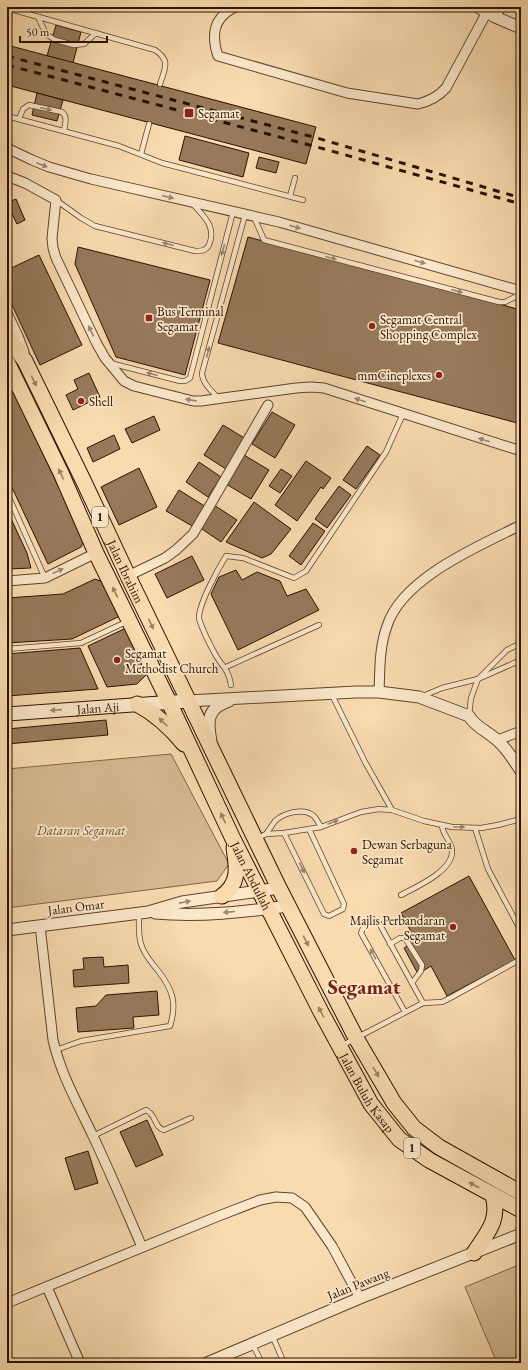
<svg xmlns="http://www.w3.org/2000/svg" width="528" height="1370" viewBox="0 0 528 1370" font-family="'EB Garamond',serif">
	<rect width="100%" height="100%" fill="#f9dbaf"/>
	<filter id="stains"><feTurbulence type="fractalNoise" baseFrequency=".005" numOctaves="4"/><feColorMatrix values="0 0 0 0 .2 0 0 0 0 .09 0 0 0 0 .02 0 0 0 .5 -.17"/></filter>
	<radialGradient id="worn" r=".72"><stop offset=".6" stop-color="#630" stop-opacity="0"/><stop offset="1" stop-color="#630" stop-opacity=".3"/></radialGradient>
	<g fill="#d6b991" stroke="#806548">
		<path d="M 171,754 L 229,864 L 217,881 L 7,908 L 7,769 Z"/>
		<path d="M 521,1264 L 521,1363 L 497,1363 L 465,1287 Z"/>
	</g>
	<g fill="#967a5b" stroke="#2b1100">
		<path d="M 56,25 L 81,32 L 73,63 L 47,56 Z"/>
		<path d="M 7,45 L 316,127 L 306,164 L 7,85 Z"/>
		<path d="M 37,93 L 63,100 L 57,121 L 32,115 Z"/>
		<path d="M 185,136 L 249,153 L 243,177 L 179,160 Z"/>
		<path d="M 259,157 L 279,162 L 276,173 L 256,168 Z"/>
		<path d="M 7,194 L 11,201 L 16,199 L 25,220 L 17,224 L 7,204 Z"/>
		<path d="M 248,237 L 521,310 L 521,424 L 218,343 Z"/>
		<path d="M 78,247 L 210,280 L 185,375 L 116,357 L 75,264 Z"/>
		<path d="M 39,255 L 82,345 L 40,365 L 7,294 L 7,270 Z"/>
		<path d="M 89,373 L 100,397 L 73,410 L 66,395 L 78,389 L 74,380 Z"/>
		<path d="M 7,377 L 84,540 L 81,547 L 48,564 L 7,477 Z"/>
		<path d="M 272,412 L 295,425 L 275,458 L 252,444 Z"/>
		<path d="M 154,416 L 160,430 L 132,443 L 125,429 Z"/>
		<path d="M 223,425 L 246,439 L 226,469 L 204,455 Z"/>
		<path d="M 114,435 L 120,449 L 93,462 L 87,448 Z"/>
		<path d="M 367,446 L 380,455 L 356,489 L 343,480 Z"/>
		<path d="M 244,455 L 269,470 L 251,499 L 226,484 Z"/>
		<path d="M 306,461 L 331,478 L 323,489 L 321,487 L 297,521 L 275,505 Z"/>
		<path d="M 199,462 L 221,477 L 208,497 L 186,482 Z"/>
		<path d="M 139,468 L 157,507 L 119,525 L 101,487 Z"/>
		<path d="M 281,469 L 292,476 L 280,493 L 269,486 Z"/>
		<path d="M 339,486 L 351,495 L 327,528 L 315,519 Z"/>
		<path d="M 179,490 L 206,507 L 194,527 L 166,511 Z"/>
		<path d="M 254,502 L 291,529 L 271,554 L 262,558 L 226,542 Z"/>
		<path d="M 214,505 L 237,520 L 221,542 L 199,527 Z"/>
		<path d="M 7,510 L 27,553 L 31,568 L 7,569 Z"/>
		<path d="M 313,523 L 325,531 L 301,565 L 289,556 Z"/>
		<path d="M 192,556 L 204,580 L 167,598 L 155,574 Z"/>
		<path d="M 236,570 L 242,580 L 257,572 L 280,581 L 287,596 L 306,589 L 319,610 L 238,650 L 211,594 L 219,577 Z"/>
		<path d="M 95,579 L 103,582 L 120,616 L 72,639 L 7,643 L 7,598 L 63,594 Z"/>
		<path d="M 126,628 L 147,674 L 137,684 L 107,687 L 88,646 Z"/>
		<path d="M 80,648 L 98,689 L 7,696 L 7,654 Z"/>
		<path d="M 106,720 L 108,735 L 7,744 L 7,729 Z"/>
		<path d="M 469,876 L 515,960 L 447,996 L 431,966 L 418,974 L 404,948 L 416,941 L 401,913 Z"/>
		<path d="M 103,957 L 104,967 L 128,965 L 129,983 L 74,987 L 73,970 L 84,969 L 83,958 Z"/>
		<path d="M 157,991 L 159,1015 L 133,1017 L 134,1028 L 78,1032 L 76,1008 L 96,1006 L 106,995 Z"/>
		<path d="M 147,1120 L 163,1155 L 136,1167 L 120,1132 Z"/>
		<path d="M 88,1151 L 98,1183 L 75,1190 L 65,1158 Z"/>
	</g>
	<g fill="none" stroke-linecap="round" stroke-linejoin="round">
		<defs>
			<g id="service">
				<path d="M 7,8 L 155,50 C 171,61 165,68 160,84"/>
				<path d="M 38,17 L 46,34 L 55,40 L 74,45 L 84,44 L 96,33"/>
				<path d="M 7,116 L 119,146 L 162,163 L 303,200"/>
				<path d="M 19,119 L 23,109 L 29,105 L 62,112 C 68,117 65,124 64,131"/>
				<path d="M 141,154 L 149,124"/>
				<path d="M 290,196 L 295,178"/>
				<path d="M 56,200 L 81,218 L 95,226 L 195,251 C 201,251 206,251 209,245 C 217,226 203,216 192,203"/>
				<path d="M 254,217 L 264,240 L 499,302 L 505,302 L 521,294"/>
				<path d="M 110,363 L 180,381 L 185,381 L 190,378 L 233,212"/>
				<path d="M 218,398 C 212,391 202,383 202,373 L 245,215"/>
				<path d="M 7,493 L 45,578"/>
				<path d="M 7,649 L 81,643 L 126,622"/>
				<path d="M 226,667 L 319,625"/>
				<path d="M 231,685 C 228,668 223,668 215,654 C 209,643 203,631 199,619 C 198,605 218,569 226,556 L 243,558 L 294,578 L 306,571 L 386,452 L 403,414"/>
				<path d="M 332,695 L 365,762 L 392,810"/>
				<path d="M 423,696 L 442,688 L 478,679 L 507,650 L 521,643"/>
				<path d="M 469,716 L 471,698 L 478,679 L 521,660"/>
				<path d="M 475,828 L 488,869 L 521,931"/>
				<path d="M 284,833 L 324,914 L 329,916 L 343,909 L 344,904 L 309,829"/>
				<path d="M 266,834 C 269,830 272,825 275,821 C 284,813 303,807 314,816 C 316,819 319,823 321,827"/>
				<path d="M 258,838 L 266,834 L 284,833 L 321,827 L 361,812 L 379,809 L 392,810 L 424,821 L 452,827 L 481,828 L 498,825 L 521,819"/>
				<path d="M 401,895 C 416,887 453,871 452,851 C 452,841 442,835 442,825"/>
				<path d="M 390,944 L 400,938 L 405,938 L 422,965 L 421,971 L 412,983"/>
				<path d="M 405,1012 L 361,933 C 364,924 370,920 379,923 L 423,1003"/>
				<path d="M 341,1046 L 423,1003 L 442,1002 L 452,997 L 521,959"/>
				<path d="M 56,1050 L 81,1041 L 170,1026 C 177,1004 173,990 159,972 C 152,963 144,955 141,944 C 138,935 139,923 139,913"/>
				<path d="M 93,1136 L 146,1110 C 157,1115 154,1128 164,1130 L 191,1118"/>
				<path d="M 272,1335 L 284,1363"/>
				<path d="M 253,1345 L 262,1363"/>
			</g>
			<g id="minor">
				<path d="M 235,7 C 229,10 224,13 220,19 C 212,29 214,45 218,56 L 347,93 L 418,104 C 430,101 438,97 446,88 L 487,12"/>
				<path d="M 495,17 L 501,7"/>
				<path d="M 7,148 L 32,160 L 49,167 L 91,179 L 279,222 L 521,291"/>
				<path d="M 7,176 L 25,183 L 56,200 L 52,238 L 53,248 L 56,258 L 97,344 L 105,358 L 124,381 L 134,386 L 193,401 L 201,401 L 296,388 L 311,387 L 324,388 L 521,451"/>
				<path d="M 7,313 L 18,336 L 24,352"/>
				<path d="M 128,576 L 165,558 L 176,550 L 193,534 L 209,507 L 268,405"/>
				<path d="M 7,581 L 45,578 L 96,553"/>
				<path d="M 379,692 C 380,670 379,648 387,626 C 402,578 479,546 521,525"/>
				<path d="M 498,740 L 521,731"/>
				<path d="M 40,926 L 53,1040 C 61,1075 78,1104 93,1136 C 110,1172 126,1210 142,1247"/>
				<path d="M 47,1287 L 80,1363"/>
				<path d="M 7,1303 L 216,1217 L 260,1200 L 276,1197 L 292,1198 L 305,1207 L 332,1246 L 360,1298"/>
			</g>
			<g id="tertiary">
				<path d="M 478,7 L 495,17 L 521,28"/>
				<path d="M 188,701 L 356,692 L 379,692 L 419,697 L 469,716 C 475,727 489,732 498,741 C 507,749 514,760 521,771"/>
				<path d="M 211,741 C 207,721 207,708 229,701"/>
				<path d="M 155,913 C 199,917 245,912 288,906"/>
				<path d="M 7,930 L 148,912 L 182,902 L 279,888"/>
				<path d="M 207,1363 L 360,1298 L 521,1234"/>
			</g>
			<g id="secondary">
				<path id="s1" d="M 7,714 L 188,701"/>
			</g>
			<g id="trunk">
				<path id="s2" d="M 7,336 L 25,361 L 84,482 L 128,576 L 279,888 L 356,1038 L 394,1103 L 414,1128 L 439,1147 L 521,1193"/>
				<path id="s3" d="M 7,362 L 61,473 L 96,553 L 169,702 L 233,839 L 321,1012 L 371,1104 L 399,1139 L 429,1160 L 521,1210"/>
				<path d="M 137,704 C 156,714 170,727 184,744"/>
				<path d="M 222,896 C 240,883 237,867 234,848"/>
				<path d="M 474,1253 C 487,1233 500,1221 493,1195"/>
			</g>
		</defs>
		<use href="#service" stroke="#5e442c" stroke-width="6"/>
		<use href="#minor" stroke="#5e442c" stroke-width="11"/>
		<use href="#tertiary" stroke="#5e442c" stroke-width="13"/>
		<use href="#secondary" stroke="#2b1100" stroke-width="15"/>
		<use href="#trunk" stroke="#2b1100" stroke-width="17"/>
		<use href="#service" stroke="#fbe8cb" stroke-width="4.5"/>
		<use href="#minor" stroke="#fbe8cb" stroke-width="9"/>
		<use href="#tertiary" stroke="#fbe8cb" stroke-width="11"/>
		<use href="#secondary" stroke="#fbe8cb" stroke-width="13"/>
		<use href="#trunk" stroke="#f9dbaf" stroke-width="15"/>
		<g stroke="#2b1100" stroke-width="3" stroke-dasharray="7 7" stroke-linecap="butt">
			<path d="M 7,56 L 317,138 L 521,198"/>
			<path d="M 7,65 L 317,147 L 521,204"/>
		</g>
	</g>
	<defs><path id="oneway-solid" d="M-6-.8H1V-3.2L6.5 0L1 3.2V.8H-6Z"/></defs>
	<g fill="#9d8770">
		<use href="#oneway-solid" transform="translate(46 109) rotate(13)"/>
		<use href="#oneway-solid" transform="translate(42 165) rotate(21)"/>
		<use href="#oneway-solid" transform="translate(168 197) rotate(13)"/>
		<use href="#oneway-solid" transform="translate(295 227) rotate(16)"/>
		<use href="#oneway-solid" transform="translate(168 244) rotate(-166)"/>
		<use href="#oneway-solid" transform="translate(223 250) rotate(105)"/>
		<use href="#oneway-solid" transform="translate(331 258) rotate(15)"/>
		<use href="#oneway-solid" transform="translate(420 262) rotate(16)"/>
		<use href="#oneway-solid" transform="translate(457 291) rotate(15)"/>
		<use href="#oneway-solid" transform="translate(91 331) rotate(-115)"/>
		<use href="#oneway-solid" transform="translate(208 352) rotate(-75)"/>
		<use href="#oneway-solid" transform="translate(152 374) rotate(-165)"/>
		<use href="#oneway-solid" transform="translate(191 400) rotate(-171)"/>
		<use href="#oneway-solid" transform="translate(360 400) rotate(-162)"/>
		<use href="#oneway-solid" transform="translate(484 440) rotate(-162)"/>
		<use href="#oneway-solid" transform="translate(58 571) rotate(-26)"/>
		<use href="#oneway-solid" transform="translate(56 710) rotate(176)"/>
		<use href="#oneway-solid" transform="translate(333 822) rotate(-21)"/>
		<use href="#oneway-solid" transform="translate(459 827)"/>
		<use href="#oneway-solid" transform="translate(302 868) rotate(64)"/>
		<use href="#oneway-solid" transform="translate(185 902) rotate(-11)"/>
		<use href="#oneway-solid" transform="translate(229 912) rotate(175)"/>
		<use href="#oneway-solid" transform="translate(373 954) rotate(-119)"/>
	</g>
	<g fill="#9c8060">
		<use href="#oneway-solid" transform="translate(34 381) rotate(64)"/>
		<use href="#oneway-solid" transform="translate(61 474) rotate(-115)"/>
		<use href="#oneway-solid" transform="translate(115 592) rotate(-116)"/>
		<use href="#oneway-solid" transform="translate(151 624) rotate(64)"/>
		<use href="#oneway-solid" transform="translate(163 722) rotate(-136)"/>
		<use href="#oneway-solid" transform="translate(223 818) rotate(-115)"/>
		<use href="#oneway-solid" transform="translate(306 941) rotate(63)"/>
		<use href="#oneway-solid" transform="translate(321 1012) rotate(-118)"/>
		<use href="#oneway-solid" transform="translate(376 1072) rotate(60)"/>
		<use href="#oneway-solid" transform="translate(474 1185) rotate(-152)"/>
	</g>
	<g fill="#8f2418" stroke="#fbe8cb" stroke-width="1.5">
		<rect x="184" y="108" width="10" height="10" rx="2"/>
		<rect x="145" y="314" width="8" height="8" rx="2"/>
		<circle cx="372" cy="326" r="4"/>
		<circle cx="439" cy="375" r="4"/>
		<circle cx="81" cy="401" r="4"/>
		<circle cx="117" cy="660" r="4"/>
		<circle cx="354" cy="851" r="4"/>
		<circle cx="453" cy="927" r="4"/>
	</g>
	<g text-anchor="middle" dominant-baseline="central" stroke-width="3.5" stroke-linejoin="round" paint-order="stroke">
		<g fill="#fbe8cb" stroke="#69523d" stroke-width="1">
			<rect x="92" y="507" width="16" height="20" rx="3"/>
			<rect x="404" y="1138" width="16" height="20" rx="3"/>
		</g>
		<g font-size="12" font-weight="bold" fill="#2b1100">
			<text x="100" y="517">1</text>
			<text x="412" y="1148">1</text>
		</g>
		<g font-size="13" fill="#2b1100" stroke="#fbe8cb" text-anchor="start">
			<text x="198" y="113">Segamat</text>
			<text x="157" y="311">Bus Terminal<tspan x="157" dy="15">Segamat</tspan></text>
			<text x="380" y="319">Segamat Central<tspan x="380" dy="15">Shopping Complex</tspan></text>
			<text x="431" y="375" text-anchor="end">mmCineplexes</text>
			<text x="89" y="401">Shell</text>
			<text x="125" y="653">Segamat<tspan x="125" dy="15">Methodist Church</tspan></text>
			<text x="362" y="844">Dewan Serbaguna<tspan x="362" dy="15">Segamat</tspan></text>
			<text x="445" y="920" text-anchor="end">Majlis Perbandaran<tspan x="445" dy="15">Segamat</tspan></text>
		</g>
		<g font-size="13" fill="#2b1100" stroke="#fbe8cb">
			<text stroke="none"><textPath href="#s2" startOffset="264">Jalan Ibrahim</textPath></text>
			<text stroke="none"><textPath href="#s1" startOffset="91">Jalan Aji</textPath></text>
			<text stroke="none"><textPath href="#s3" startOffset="569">Jalan Abdullah</textPath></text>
			<text transform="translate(76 907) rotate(-7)">Jalan Omar</text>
			<text stroke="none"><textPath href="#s3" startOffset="815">Jalan Buluh Kasap</textPath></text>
			<text transform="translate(358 1284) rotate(-22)">Jalan Pawang</text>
		</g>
		<g font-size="13" font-style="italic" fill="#674c33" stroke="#fbe8cb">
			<text x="81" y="830">Dataran Segamat</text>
		</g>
		<g font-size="21" font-weight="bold" fill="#7a1f14" stroke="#fbe8cb">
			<text x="364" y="986">Segamat</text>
		</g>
	</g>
	<rect width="528" height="1370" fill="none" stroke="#f9dbaf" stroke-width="24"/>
	<rect x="8" y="8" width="512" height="1354" fill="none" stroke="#2b1100" stroke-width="2"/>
	<rect x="12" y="12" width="504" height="1346" fill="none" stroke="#2b1100"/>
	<path d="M20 36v6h87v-6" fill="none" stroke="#2b1100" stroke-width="2"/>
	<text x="26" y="36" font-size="12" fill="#2b1100" stroke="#fbe8cb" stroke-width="3" paint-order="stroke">50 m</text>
	<rect width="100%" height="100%" filter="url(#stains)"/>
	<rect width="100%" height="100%" fill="url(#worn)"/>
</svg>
